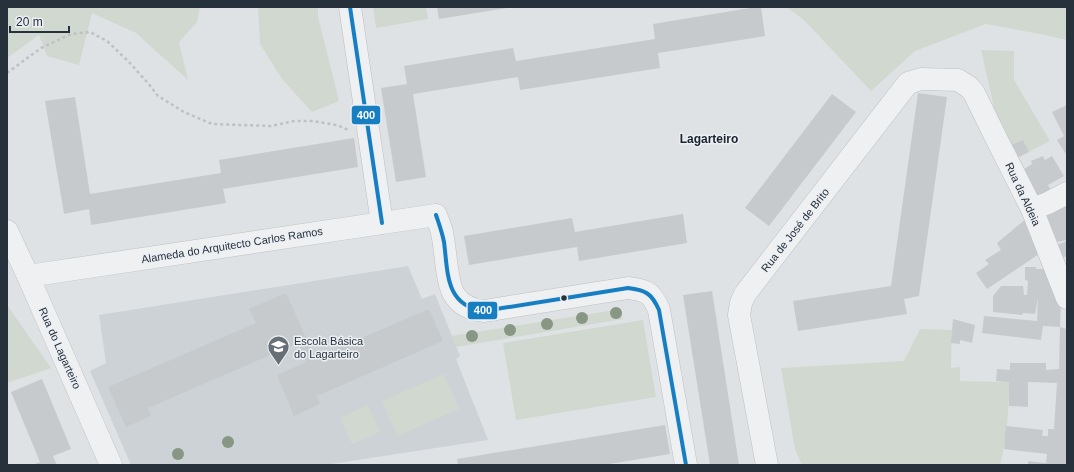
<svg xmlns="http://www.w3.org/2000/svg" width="1074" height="472" viewBox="0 0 1074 472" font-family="Arial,sans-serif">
	<rect width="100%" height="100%" fill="#dfe2e4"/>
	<path fill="#cdd2d7" d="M 408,266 L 422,299 L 435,294 L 460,356 L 456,359 L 488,440 L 325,465 L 131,465 L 90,371 L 106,363 L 99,315 Z"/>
	<g fill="#d1d8cf">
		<path d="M 7,7 L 200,7 L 197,22 L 179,42 L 188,80 L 136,33 L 92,13 L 79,65 L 47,56 L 39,35 L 7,58 Z"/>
		<path d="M 258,7 L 318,7 L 318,17 L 339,101 L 312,112 L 282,79 L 260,44 Z"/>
		<path d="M 373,7 L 426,7 L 428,19 L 376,28 Z"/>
		<path d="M 786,7 L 1067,7 L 1067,40 L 1045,35 L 986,24 L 915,51 L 871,91 L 803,19 Z"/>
		<path d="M 981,50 L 1014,51 L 1014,80 L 1050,141 L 1017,158 L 998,125 Z"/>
		<path d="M 7,305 L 51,368 L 7,383 Z"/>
		<path d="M 621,309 L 623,319 L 456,347 L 451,336 Z"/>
		<path d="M 643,320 L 656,397 L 516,420 L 503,343 Z"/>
		<path d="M 920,329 L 952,330 L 951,368 L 960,367 L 960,381 L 1009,382 C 1009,410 1007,438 1000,465 L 802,465 L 795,449 L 781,368 L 904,361 Z"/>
		<path d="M 444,374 L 459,409 L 397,436 L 382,401 Z"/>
		<path d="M 368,405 L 380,432 L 352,444 L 340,418 Z"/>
	</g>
	<g fill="#c7cacc">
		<path d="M 437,7 L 507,7 L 507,8 L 439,19 Z"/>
		<path d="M 756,7 L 761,7 L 765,36 L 658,53 L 660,68 L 520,90 L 518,77 L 413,94 L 426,177 L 396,182 L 381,88 L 407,84 L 404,66 L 513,48 L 516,61 L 655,39 L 653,24 Z"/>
		<path d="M 918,93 L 947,97 L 919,296 L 904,299 L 907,314 L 798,331 L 793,301 L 891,286 Z"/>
		<path d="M 832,94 L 856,112 L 769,226 L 745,208 Z"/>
		<path d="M 75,97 L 90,194 L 221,173 L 219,160 L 354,138 L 358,167 L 223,189 L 226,203 L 91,225 L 89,209 L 64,214 L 45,101 Z"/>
		<path d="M 1067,105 L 1067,156 L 1057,140 L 1064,136 L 1052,112 Z"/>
		<path d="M 1023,140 L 1029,152 L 1019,157 L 1012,145 Z"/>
		<path d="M 1043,156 L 1045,160 L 1052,156 L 1064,176 L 1048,185 L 1053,193 L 1038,202 L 1021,171 L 1032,164 L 1031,161 Z"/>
		<path d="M 1067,202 L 1067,240 L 1057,242 L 1050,225 L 1043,211 Z"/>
		<path d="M 683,214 L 687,243 L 579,261 L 577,247 L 469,265 L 464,236 L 572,218 L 575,232 Z"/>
		<path d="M 1027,218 L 1042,252 L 987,289 L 976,273 L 989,264 L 985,260 L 1001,250 L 997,243 Z"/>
		<path d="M 1067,241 L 1067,256 L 1062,258 L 1057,245 Z"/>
		<path d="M 1025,267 L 1036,267 L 1036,269 L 1049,269 L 1061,299 L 1060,327 L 1067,329 L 1067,465 L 1028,465 L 1028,461 L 1046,463 L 1047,454 L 1004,449 L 1006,426 L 1043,430 L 1042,436 L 1048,436 L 1048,429 L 1054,429 L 1057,383 L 1028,382 L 1028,407 L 1009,406 L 1009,382 L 996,381 L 997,369 L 1010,370 L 1010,363 L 1046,363 L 1046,370 L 1059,369 L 1060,327 L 1043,326 L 1041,340 L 982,333 L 984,316 L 1037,321 L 1038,298 L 1035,314 L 1023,313 L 1022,315 L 993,312 L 993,296 L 1001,286 L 1023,286 L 1024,295 L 1027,295 L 1028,281 L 1025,280 Z"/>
		<path d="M 712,291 L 739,465 L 710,465 L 683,295 Z"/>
		<path d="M 286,293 L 315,358 L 429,309 L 443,341 L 317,396 L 320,404 L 294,416 L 277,375 L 306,362 L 298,343 L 148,408 L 151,416 L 126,427 L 108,387 L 256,323 L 249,309 Z"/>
		<path d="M 953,319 L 975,325 L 972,343 L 960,340 L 960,344 L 951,343 Z"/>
		<path d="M 42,379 L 71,449 L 53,456 L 57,465 L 32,465 L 40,462 L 11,392 Z"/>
		<path d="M 665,425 L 670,454 L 603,465 L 458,465 L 457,459 Z"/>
	</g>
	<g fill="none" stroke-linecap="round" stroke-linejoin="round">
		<defs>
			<g id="minor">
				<path d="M 350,7 L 382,223"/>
				<path d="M 1032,209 L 1048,203 L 1067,193"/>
				<path d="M 7,231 L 28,276 L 111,465"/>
				<path d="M 28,276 L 436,215 C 438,221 441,227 442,233 C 446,249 446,284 455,296 C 462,306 473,310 484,311 L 628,288 C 647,290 652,293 659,310 L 686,465"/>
				<path d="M 767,465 L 739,315 L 741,303 L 745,294 L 908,83 L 921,79 L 958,80 L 969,87 L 974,93 L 997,140 L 1032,209 L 1067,298"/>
			</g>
		</defs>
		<use href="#minor" stroke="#bdc0c2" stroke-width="23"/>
		<path stroke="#bec1c4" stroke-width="2.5" stroke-dasharray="3 3" stroke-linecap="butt" d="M 7,73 L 41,48 L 71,34 L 90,32 L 107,41 L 128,61 L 148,83 L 158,96 L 184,112 L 212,124 L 271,126 L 294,121 L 312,121 L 337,125 L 348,130"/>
		<use href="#minor" stroke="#eef0f1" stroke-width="22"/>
		<defs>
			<g id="bus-1">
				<path d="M 350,7 L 382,223"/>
				<path d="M 436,215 C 439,224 442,232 444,242 C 448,272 445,306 484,311 L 628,288 C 646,290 652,294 659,310 L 686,465"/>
			</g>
		</defs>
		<use href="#bus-1" stroke="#ecf0f4" stroke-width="7"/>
		<use href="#bus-1" stroke="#187ec2" stroke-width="4"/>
	</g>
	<g fill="#889684">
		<circle cx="616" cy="313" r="6"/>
		<circle cx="582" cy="318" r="6"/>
		<circle cx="547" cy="324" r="6"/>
		<circle cx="510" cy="330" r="6"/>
		<circle cx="472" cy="336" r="6"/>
		<circle cx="228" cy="442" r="6"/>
		<circle cx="178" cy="454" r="6"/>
	</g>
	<defs>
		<symbol id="school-pin" viewBox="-11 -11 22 30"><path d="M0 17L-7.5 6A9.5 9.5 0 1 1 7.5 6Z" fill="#676f77" stroke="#ecf0f4"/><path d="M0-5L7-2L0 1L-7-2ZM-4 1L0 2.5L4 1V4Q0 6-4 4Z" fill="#fff"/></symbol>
	</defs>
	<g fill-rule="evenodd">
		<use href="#school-pin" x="266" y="334" width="25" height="34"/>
	</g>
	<circle fill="#27313c" stroke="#ecf0f4" stroke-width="1.5" cx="564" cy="298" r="3.5"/>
	<g text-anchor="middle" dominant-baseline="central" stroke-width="3" stroke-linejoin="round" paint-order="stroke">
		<g font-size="11" fill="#27313c" stroke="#ecf0f4">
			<text transform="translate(1023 194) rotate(65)">Rua da Aldeia</text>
			<text transform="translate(795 230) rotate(-52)">Rua de José de Brito</text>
			<text transform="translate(232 245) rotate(-9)">Alameda do Arquitecto Carlos Ramos</text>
			<text transform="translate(60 348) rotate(66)">Rua do Lagarteiro</text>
		</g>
		<g font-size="11" fill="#27313c" stroke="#ecf0f4" text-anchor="start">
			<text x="294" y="341">Escola Básica<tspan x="294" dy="13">do Lagarteiro</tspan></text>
		</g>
		<g font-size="12" font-weight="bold" fill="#19222d" stroke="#ecf0f4">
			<text x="709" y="139">Lagarteiro</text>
		</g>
	</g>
	<g stroke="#ecf0f4" stroke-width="1.5">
		<rect x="351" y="105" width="30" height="20" rx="4" fill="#187ec2"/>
		<rect x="467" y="301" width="31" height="19" rx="4" fill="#187ec2"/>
	</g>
	<g font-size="11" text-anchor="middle" font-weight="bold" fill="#fff">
		<text x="366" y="119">400</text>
		<text x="483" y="314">400</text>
	</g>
	<rect width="1074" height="472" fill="none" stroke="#27313c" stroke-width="16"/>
	<path d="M10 26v6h59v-6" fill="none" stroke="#27313c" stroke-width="2"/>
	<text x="16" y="26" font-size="12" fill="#27313c" stroke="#ecf0f4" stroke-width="3" paint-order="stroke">20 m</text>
</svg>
